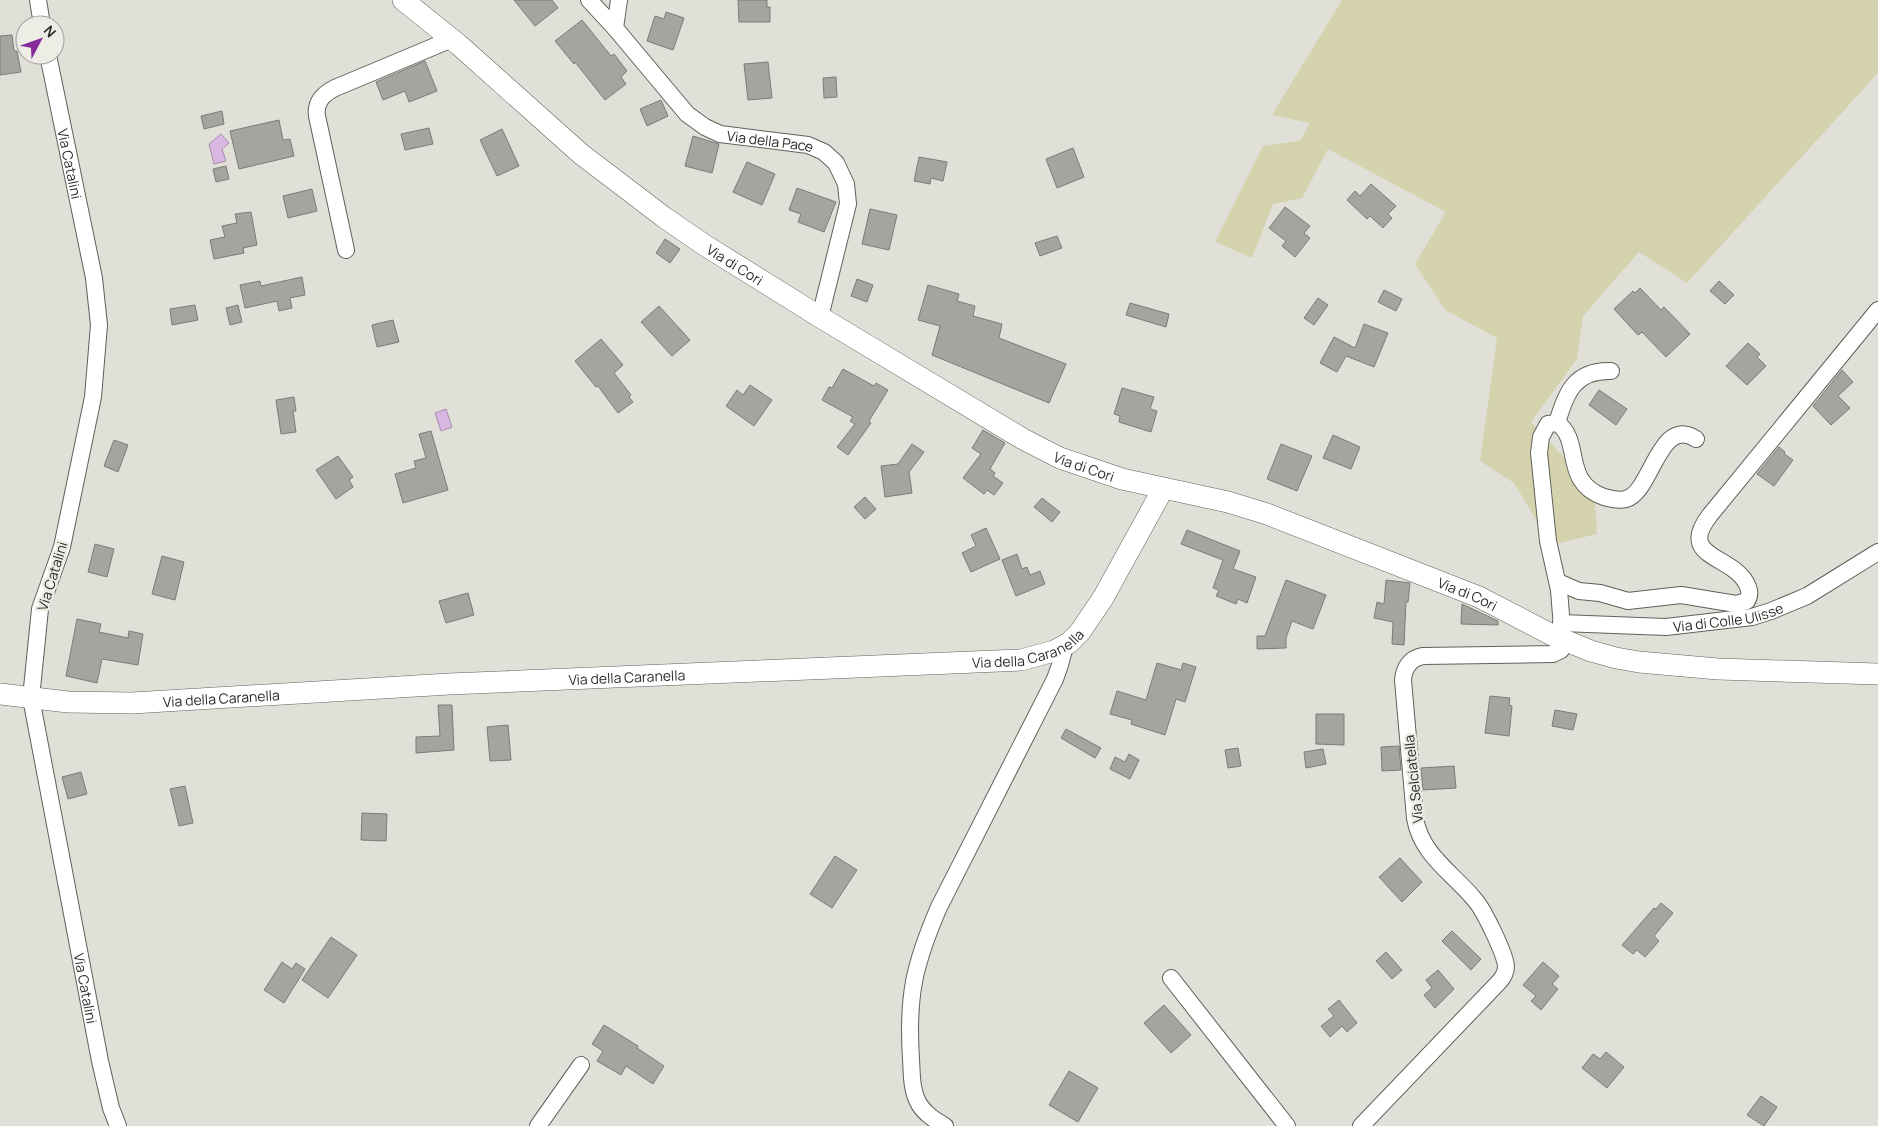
<svg xmlns="http://www.w3.org/2000/svg" width="1878" height="1126" viewBox="0 0 1878 1126" font-family="Manrope,sans-serif">
	<rect width="100%" height="100%" fill="#e0e0d9"/>
	<path fill="#d4d3ae" d="M 1342,0 L 1878,0 L 1878,73 L 1687,283 L 1639,252 L 1583,316 L 1577,359 L 1531,422 L 1594,489 L 1597,534 L 1551,545 L 1514,483 L 1480,461 L 1497,338 L 1445,310 L 1415,264 L 1446,212 L 1328,149 L 1302,198 L 1273,204 L 1252,258 L 1215,242 L 1263,146 L 1300,141 L 1310,123 L 1272,115 Z"/>
	<g fill="#d8b8e2" stroke="#a48eaa">
		<path d="M 221,134 L 229,143 L 222,149 L 226,161 L 214,164 L 209,144 Z"/>
		<path d="M 446,409 L 452,427 L 441,431 L 435,413 Z"/>
	</g>
	<g fill="#a5a59f" stroke="#7c7c76">
		<path d="M 514,0 L 552,0 L 558,8 L 535,26 Z"/>
		<path d="M 738,0 L 767,0 L 767,7 L 770,7 L 770,22 L 739,22 Z"/>
		<path d="M 666,12 L 684,18 L 673,50 L 647,41 L 655,16 L 664,19 Z"/>
		<path d="M 582,20 L 611,56 L 614,54 L 627,71 L 621,77 L 626,84 L 605,100 L 575,62 L 574,64 L 555,41 Z"/>
		<path d="M 12,35 L 14,51 L 17,51 L 21,72 L 0,75 L 0,36 Z"/>
		<path d="M 425,61 L 437,91 L 409,102 L 405,91 L 383,100 L 376,82 Z"/>
		<path d="M 768,62 L 772,98 L 748,100 L 744,64 Z"/>
		<path d="M 836,77 L 837,97 L 824,98 L 823,78 Z"/>
		<path d="M 661,100 L 668,116 L 647,126 L 640,109 Z"/>
		<path d="M 222,111 L 224,124 L 204,129 L 201,116 Z"/>
		<path d="M 279,120 L 283,140 L 290,139 L 294,156 L 239,169 L 230,131 Z"/>
		<path d="M 429,128 L 433,144 L 405,150 L 401,134 Z"/>
		<path d="M 502,129 L 519,166 L 497,176 L 480,140 Z"/>
		<path d="M 693,136 L 719,144 L 712,173 L 685,166 Z"/>
		<path d="M 1073,148 L 1084,177 L 1057,188 L 1046,159 Z"/>
		<path d="M 919,157 L 947,162 L 943,181 L 931,178 L 930,184 L 914,181 Z"/>
		<path d="M 747,162 L 775,174 L 762,205 L 733,192 Z"/>
		<path d="M 226,166 L 229,179 L 216,182 L 213,169 Z"/>
		<path d="M 1371,184 L 1396,206 L 1388,214 L 1392,218 L 1383,228 L 1370,216 L 1367,219 L 1347,200 L 1355,191 L 1360,196 Z"/>
		<path d="M 797,188 L 836,202 L 824,232 L 798,222 L 801,214 L 789,210 Z"/>
		<path d="M 312,189 L 317,211 L 288,218 L 283,196 Z"/>
		<path d="M 1285,207 L 1310,226 L 1304,233 L 1310,238 L 1295,257 L 1282,246 L 1286,241 L 1269,228 Z"/>
		<path d="M 870,209 L 897,215 L 889,250 L 862,244 Z"/>
		<path d="M 251,212 L 257,245 L 243,248 L 244,253 L 214,259 L 210,240 L 225,237 L 222,226 L 237,223 L 235,214 Z"/>
		<path d="M 1057,236 L 1062,248 L 1040,256 L 1035,243 Z"/>
		<path d="M 665,239 L 680,249 L 670,263 L 656,253 Z"/>
		<path d="M 302,277 L 305,295 L 290,298 L 292,308 L 279,311 L 277,301 L 245,308 L 240,285 L 260,281 L 261,286 Z"/>
		<path d="M 857,279 L 873,285 L 867,302 L 851,296 Z"/>
		<path d="M 1719,281 L 1734,295 L 1725,304 L 1710,291 Z"/>
		<path d="M 928,285 L 959,294 L 957,301 L 975,306 L 973,316 L 1002,324 L 999,338 L 1066,364 L 1049,403 L 932,355 L 940,326 L 918,320 Z"/>
		<path d="M 1640,288 L 1661,310 L 1664,307 L 1690,334 L 1666,357 L 1642,332 L 1638,335 L 1614,309 L 1633,291 L 1635,293 Z"/>
		<path d="M 1384,290 L 1402,299 L 1396,311 L 1378,302 Z"/>
		<path d="M 1318,298 L 1328,305 L 1314,325 L 1304,318 Z"/>
		<path d="M 1130,303 L 1169,314 L 1166,327 L 1126,315 Z"/>
		<path d="M 195,305 L 198,320 L 172,325 L 170,309 Z"/>
		<path d="M 238,305 L 242,322 L 230,325 L 226,308 Z"/>
		<path d="M 659,306 L 690,340 L 672,356 L 641,322 Z"/>
		<path d="M 393,320 L 399,342 L 377,347 L 372,325 Z"/>
		<path d="M 1364,324 L 1388,333 L 1374,367 L 1346,356 L 1337,372 L 1320,363 L 1334,337 L 1355,348 Z"/>
		<path d="M 601,339 L 623,365 L 614,373 L 631,395 L 629,397 L 633,402 L 618,413 L 598,386 L 596,387 L 575,361 Z"/>
		<path d="M 1748,343 L 1760,354 L 1757,357 L 1766,366 L 1747,385 L 1726,366 Z"/>
		<path d="M 843,369 L 874,386 L 876,383 L 888,390 L 869,421 L 871,423 L 848,455 L 837,447 L 855,424 L 850,421 L 853,417 L 822,400 L 829,387 L 832,388 Z"/>
		<path d="M 1842,370 L 1853,382 L 1838,396 L 1850,408 L 1831,425 L 1813,406 Z"/>
		<path d="M 750,385 L 772,400 L 754,426 L 726,406 L 737,390 L 743,395 Z"/>
		<path d="M 1122,388 L 1154,397 L 1150,409 L 1157,411 L 1151,432 L 1119,422 L 1120,416 L 1114,414 Z"/>
		<path d="M 1599,390 L 1627,409 L 1616,425 L 1589,405 Z"/>
		<path d="M 294,397 L 296,411 L 293,411 L 296,432 L 281,434 L 276,400 Z"/>
		<path d="M 983,430 L 1005,443 L 990,469 L 995,473 L 993,476 L 1003,483 L 994,495 L 987,490 L 984,494 L 963,478 L 981,454 L 972,448 Z"/>
		<path d="M 431,431 L 448,490 L 403,503 L 395,474 L 416,468 L 414,461 L 426,458 L 419,434 Z"/>
		<path d="M 1333,435 L 1360,447 L 1351,469 L 1323,458 Z"/>
		<path d="M 114,440 L 128,445 L 118,472 L 104,466 Z"/>
		<path d="M 912,444 L 924,452 L 909,472 L 912,493 L 885,497 L 881,466 L 898,464 Z"/>
		<path d="M 1281,444 L 1312,456 L 1297,491 L 1267,479 Z"/>
		<path d="M 1779,447 L 1785,452 L 1784,454 L 1793,460 L 1774,486 L 1757,474 Z"/>
		<path d="M 338,456 L 353,477 L 349,480 L 353,487 L 336,499 L 316,470 Z"/>
		<path d="M 865,497 L 876,509 L 865,519 L 854,507 Z"/>
		<path d="M 1042,498 L 1060,512 L 1052,522 L 1034,507 Z"/>
		<path d="M 986,528 L 1000,559 L 971,572 L 962,553 L 976,546 L 971,535 Z"/>
		<path d="M 1187,530 L 1240,551 L 1233,569 L 1256,577 L 1247,603 L 1238,599 L 1236,604 L 1216,596 L 1219,590 L 1213,588 L 1223,560 L 1181,544 Z"/>
		<path d="M 95,544 L 114,549 L 107,577 L 88,572 Z"/>
		<path d="M 1017,554 L 1022,569 L 1027,567 L 1030,575 L 1040,571 L 1045,584 L 1016,596 L 1002,560 Z"/>
		<path d="M 162,556 L 184,562 L 175,600 L 152,594 Z"/>
		<path d="M 1286,580 L 1326,595 L 1313,629 L 1292,621 L 1286,638 L 1286,648 L 1257,649 L 1257,636 L 1265,636 Z"/>
		<path d="M 1386,580 L 1410,583 L 1408,602 L 1406,602 L 1404,645 L 1392,644 L 1393,622 L 1374,618 L 1377,602 L 1384,604 Z"/>
		<path d="M 468,593 L 474,615 L 446,623 L 439,601 Z"/>
		<path d="M 1462,604 L 1498,621 L 1498,625 L 1461,624 Z"/>
		<path d="M 77,619 L 101,624 L 99,632 L 128,638 L 129,631 L 143,634 L 138,665 L 102,659 L 97,683 L 66,676 Z"/>
		<path d="M 1157,663 L 1181,670 L 1183,663 L 1196,667 L 1185,702 L 1176,699 L 1165,735 L 1131,724 L 1132,720 L 1110,714 L 1117,691 L 1146,700 Z"/>
		<path d="M 1490,696 L 1510,698 L 1509,705 L 1512,706 L 1509,736 L 1485,733 Z"/>
		<path d="M 438,705 L 452,705 L 454,750 L 416,753 L 416,737 L 440,736 Z"/>
		<path d="M 1555,710 L 1577,714 L 1573,730 L 1552,726 Z"/>
		<path d="M 1316,714 L 1344,714 L 1344,745 L 1316,744 Z"/>
		<path d="M 508,725 L 511,760 L 490,761 L 487,727 Z"/>
		<path d="M 1066,729 L 1101,748 L 1095,758 L 1061,738 Z"/>
		<path d="M 1399,746 L 1401,770 L 1382,771 L 1381,747 Z"/>
		<path d="M 1238,748 L 1241,766 L 1228,768 L 1225,750 Z"/>
		<path d="M 1323,749 L 1326,764 L 1306,768 L 1304,752 Z"/>
		<path d="M 1129,754 L 1139,760 L 1130,779 L 1110,769 L 1115,757 L 1125,762 Z"/>
		<path d="M 1454,766 L 1456,788 L 1423,790 L 1421,768 Z"/>
		<path d="M 81,772 L 87,794 L 68,799 L 62,777 Z"/>
		<path d="M 185,786 L 193,823 L 179,826 L 170,789 Z"/>
		<path d="M 362,813 L 387,814 L 386,841 L 361,840 Z"/>
		<path d="M 835,856 L 857,870 L 832,908 L 810,894 Z"/>
		<path d="M 1400,858 L 1422,882 L 1402,902 L 1379,877 Z"/>
		<path d="M 1661,903 L 1673,913 L 1654,936 L 1659,941 L 1645,957 L 1637,950 L 1633,954 L 1622,945 L 1654,908 L 1656,909 Z"/>
		<path d="M 1452,931 L 1481,959 L 1471,970 L 1442,941 Z"/>
		<path d="M 331,937 L 357,955 L 328,998 L 302,980 Z"/>
		<path d="M 1386,952 L 1402,970 L 1392,979 L 1376,961 Z"/>
		<path d="M 282,962 L 292,969 L 296,963 L 305,969 L 284,1003 L 264,990 Z"/>
		<path d="M 1543,962 L 1559,976 L 1552,984 L 1558,989 L 1541,1010 L 1531,1001 L 1536,996 L 1523,985 Z"/>
		<path d="M 1438,970 L 1454,989 L 1435,1008 L 1424,995 L 1432,988 L 1426,980 Z"/>
		<path d="M 1339,1000 L 1357,1023 L 1347,1032 L 1342,1026 L 1330,1037 L 1321,1026 L 1334,1016 L 1328,1009 Z"/>
		<path d="M 1164,1005 L 1191,1035 L 1171,1053 L 1144,1023 Z"/>
		<path d="M 604,1025 L 638,1046 L 637,1048 L 664,1066 L 653,1084 L 626,1066 L 621,1075 L 597,1061 L 603,1051 L 592,1044 Z"/>
		<path d="M 1606,1052 L 1624,1067 L 1607,1088 L 1582,1068 L 1593,1054 L 1600,1059 Z"/>
		<path d="M 1069,1071 L 1098,1088 L 1078,1122 L 1049,1105 Z"/>
		<path d="M 1761,1096 L 1777,1107 L 1764,1126 L 1747,1115 Z"/>
	</g>
	<g fill="none" stroke-linecap="round" stroke-linejoin="round">
		<defs>
			<g id="minor">
				<path d="M 38,0 L 42,25"/>
				<path d="M 589,0 L 615,28"/>
				<path id="s1" d="M 619,0 L 615,28 L 687,114 L 705,127 L 720,134 L 808,145 L 824,152 L 836,163 L 846,184 L 848,204 L 820,317"/>
				<path id="s2" d="M 48,55 L 94,278 L 99,325 L 93,397 L 62,547 L 40,609 L 31,698 L 100,1061 L 111,1108 L 118,1126"/>
				<path d="M 346,250 L 317,116 C 315,102 323,94 335,88 L 452,39"/>
				<path d="M 1557,423 C 1566,392 1575,370 1611,371"/>
				<path d="M 1558,582 L 1579,591 L 1600,593 L 1628,601 L 1681,595 L 1736,604 L 1747,601 C 1750,596 1750,592 1748,587 C 1736,554 1675,560 1710,515 L 1878,310"/>
				<path id="s3" d="M 1561,623 L 1666,627 L 1752,617 L 1771,611 L 1807,596 L 1878,552"/>
				<path d="M 1171,978 L 1287,1126"/>
				<path d="M 538,1126 L 581,1065"/>
				<path d="M 945,1126 C 935,1120 925,1114 919,1104 C 911,1090 912,1074 911,1059 C 907,996 914,965 939,907 L 1055,679 L 1060,665 L 1065,646"/>
				<path d="M 1361,1126 L 1498,983 C 1503,978 1506,973 1506,966 C 1505,954 1484,910 1475,900 C 1453,873 1421,855 1415,818 L 1403,680 C 1404,667 1411,658 1423,656 L 1553,654 L 1561,650 L 1563,640 L 1559,590 L 1548,541 L 1539,453 L 1541,437 L 1548,424 L 1557,423 C 1583,440 1561,482 1604,497 C 1611,499 1619,501 1626,499 C 1652,492 1659,415 1696,439"/>
			</g>
			<g id="major">
				<path id="s4" d="M 403,0 L 459,45 L 581,154 L 665,218 L 706,246 L 820,317 L 1023,439 L 1060,458 L 1122,479 L 1228,502 L 1267,514 L 1479,597 L 1554,636 L 1591,651 L 1616,658 L 1639,662 L 1718,669 L 1878,674"/>
				<path id="s5" d="M 0,694 L 68,702 L 132,703 L 449,684 L 1021,660 L 1054,651 L 1069,643 L 1080,632 L 1103,598 L 1163,489"/>
			</g>
		</defs>
		<use href="#minor" stroke="#60605a" stroke-width="18"/>
		<use href="#major" stroke="#60605a" stroke-width="22"/>
		<use href="#minor" stroke="#fff" stroke-width="16"/>
		<use href="#major" stroke="#fff" stroke-width="21"/>
	</g>
	<g text-anchor="middle" dominant-baseline="central" stroke-width="5" stroke-linejoin="round" paint-order="stroke">
		<g font-size="14" fill="#2b2b29" stroke="#edede6">
			<text stroke="none"><textPath href="#s1" startOffset="230">Via della Pace</textPath></text>
			<text stroke="none"><textPath href="#s2" startOffset="111">Via Catalini</textPath></text>
			<text stroke="none"><textPath href="#s4" startOffset="425">Via di Cori</textPath></text>
			<text stroke="none"><textPath href="#s4" startOffset="829">Via di Cori</textPath></text>
			<text transform="translate(52 576) rotate(-73)">Via Catalini</text>
			<text stroke="none"><textPath href="#s4" startOffset="1234">Via di Cori</textPath></text>
			<text stroke="none"><textPath href="#s3" startOffset="168">Via di Colle Ulisse</textPath></text>
			<text stroke="none"><textPath href="#s5" startOffset="1032">Via della Caranella</textPath></text>
			<text stroke="none"><textPath href="#s5" startOffset="628">Via della Caranella</textPath></text>
			<text stroke="none"><textPath href="#s5" startOffset="222">Via della Caranella</textPath></text>
			<text transform="translate(1413 779) rotate(-96)">Via Selciatella</text>
			<text stroke="none"><textPath href="#s2" startOffset="951">Via Catalini</textPath></text>
		</g>
	</g>
	<g transform="translate(40 40) rotate(49)"><circle r="24" fill="#edede6" stroke="#9f9f9a"/>
	<path d="M0-4L9 19L0 12L-9 19Z" fill="#842d9a"/>
	<text y="-8" font-size="14" font-weight="bold" text-anchor="middle" fill="#2b2b29">N</text>
	</g>
</svg>
